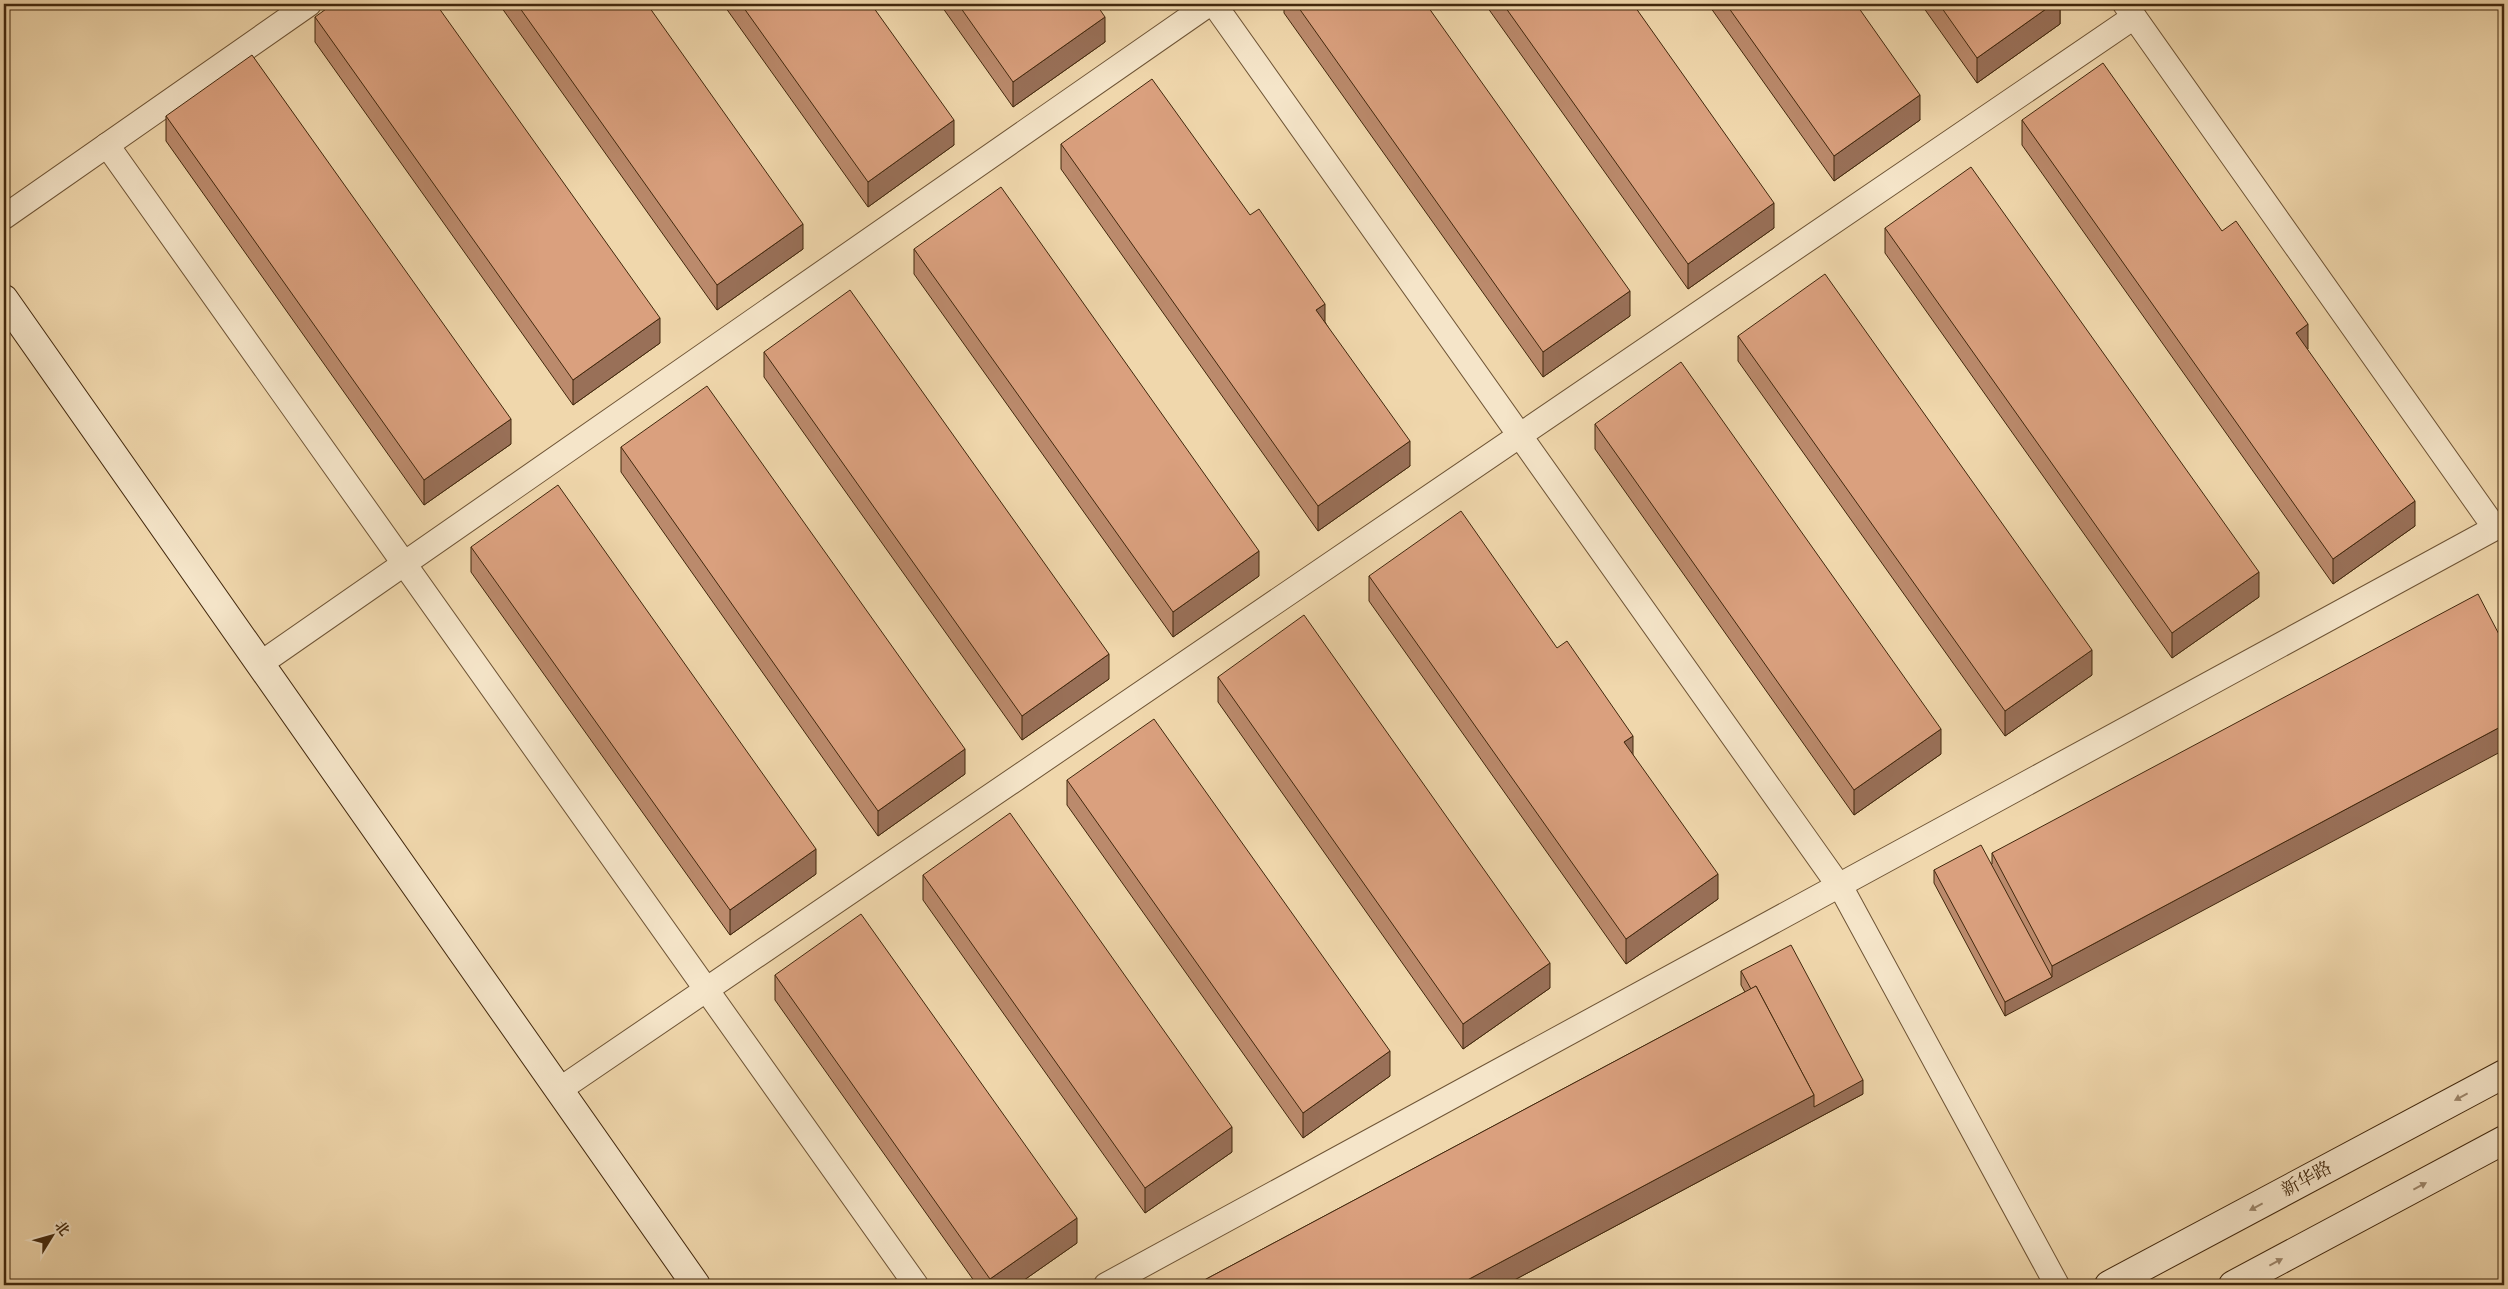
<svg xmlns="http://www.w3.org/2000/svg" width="2508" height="1289" viewBox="0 0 2508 1289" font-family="'IM FELL English','Noto Serif SC',serif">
	<rect width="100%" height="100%" fill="#f0d7ac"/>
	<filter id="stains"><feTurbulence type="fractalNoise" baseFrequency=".004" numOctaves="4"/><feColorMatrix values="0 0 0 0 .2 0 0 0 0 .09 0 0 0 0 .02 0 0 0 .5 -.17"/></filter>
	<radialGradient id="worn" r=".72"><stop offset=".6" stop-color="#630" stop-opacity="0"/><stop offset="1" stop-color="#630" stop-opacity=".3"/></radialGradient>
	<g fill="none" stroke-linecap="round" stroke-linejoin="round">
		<defs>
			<g id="lane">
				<path d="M 1214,4 L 1844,893 L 2057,1285"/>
				<path d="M 107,145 L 916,1285"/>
				<path d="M 4,217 L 309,4"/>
				<path d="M 260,664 L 1209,4"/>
				<path d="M 559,1090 L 2134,17"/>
				<path d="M 1106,1285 L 2495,528 L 2125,4"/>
			</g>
			<g id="secondary">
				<path d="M 4,299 L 696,1285"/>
				<path d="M 2109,1285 L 2504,1074"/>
				<path d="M 2233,1285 L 2504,1140"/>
			</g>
		</defs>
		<use href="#lane" stroke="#6e5435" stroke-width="26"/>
		<use href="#secondary" stroke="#42280d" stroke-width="30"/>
		<use href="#lane" stroke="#f5e5c9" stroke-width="24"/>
		<use href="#secondary" stroke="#f5e5c9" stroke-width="28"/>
	</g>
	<g fill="#bb8a6c" stroke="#42280d">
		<path d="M 499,4 L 647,4 L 803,249 L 717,310 Z"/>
		<path d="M 723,4 L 871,4 L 954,145 L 868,207 Z"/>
		<path d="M 940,4 L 1096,4 L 1105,42 L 1013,107 Z"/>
		<path d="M 1284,4 L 1426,4 L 1630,316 L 1543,377 L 1284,13 Z"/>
		<path d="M 1485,4 L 1633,4 L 1774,228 L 1688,289 Z"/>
		<path d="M 1708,4 L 1856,4 L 1920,120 L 1834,181 Z"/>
		<path d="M 1921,4 L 2060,4 L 2060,24 L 1977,83 Z"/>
		<path d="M 315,17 L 660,343 L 573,405 L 315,42 Z"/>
		<path d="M 166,116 L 511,444 L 424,505 L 166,141 Z"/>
		<path d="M 2022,120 L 2222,231 L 2308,349 L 2307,349 L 2415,526 L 2333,584 L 2022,145 Z"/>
		<path d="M 1061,144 L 1325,322 L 1410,466 L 1318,531 L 1061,169 Z"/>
		<path d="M 1885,228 L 2259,597 L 2172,658 L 1885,253 Z"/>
		<path d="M 914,249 L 1259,576 L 1173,637 L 914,274 Z"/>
		<path d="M 1738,336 L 2092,675 L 2005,736 L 1738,361 Z"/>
		<path d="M 764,352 L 1109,679 L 1022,740 L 764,377 Z"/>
		<path d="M 1595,424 L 1941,754 L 1854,815 L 1595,449 Z"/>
		<path d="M 621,447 L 965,774 L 878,836 L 621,472 Z"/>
		<path d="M 471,547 L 816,874 L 730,935 L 471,572 Z"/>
		<path d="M 1369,576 L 1633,755 L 1718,899 L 1626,964 L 1369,601 Z"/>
		<path d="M 2504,644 L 2005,1016 L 1934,883 L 1934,870 L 1992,864 L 1992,853 Z"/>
		<path d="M 1218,677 L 1550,988 L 1463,1049 L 1218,702 Z"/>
		<path d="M 1067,780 L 1390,1076 L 1303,1138 L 1067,805 Z"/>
		<path d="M 923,875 L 1232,1152 L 1145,1213 L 923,900 Z"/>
		<path d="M 1741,971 L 1863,1094 L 1505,1285 L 1195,1285 L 1745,992 L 1741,985 Z"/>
		<path d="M 775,975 L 1077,1243 L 1017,1285 L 977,1285 L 775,1000 Z"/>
	</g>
	<g fill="#997058" stroke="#42280d">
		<path d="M 2053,4 L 2060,4 L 2060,24 L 1977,83 L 1977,58 Z"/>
		<path d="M 1105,17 L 1105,42 L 1013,107 L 1013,82 Z"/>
		<path d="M 1920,95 L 1920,120 L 1834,181 L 1834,156 Z"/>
		<path d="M 954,120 L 954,145 L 868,207 L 868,182 Z"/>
		<path d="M 1774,203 L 1774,228 L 1688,289 L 1688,264 Z"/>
		<path d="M 803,224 L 803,249 L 717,310 L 717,285 Z"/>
		<path d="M 1630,291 L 1630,316 L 1543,377 L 1543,352 Z"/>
		<path d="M 1325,304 L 1325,329 L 1316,310 Z"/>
		<path d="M 660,318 L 660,343 L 573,405 L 573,380 Z"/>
		<path d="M 2308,324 L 2308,349 L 2296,358 L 2296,333 Z"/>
		<path d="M 511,419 L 511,444 L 424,505 L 424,480 Z"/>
		<path d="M 1410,441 L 1410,466 L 1318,531 L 1318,506 Z"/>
		<path d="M 2415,501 L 2415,526 L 2333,584 L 2333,559 Z"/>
		<path d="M 1259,551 L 1259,576 L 1173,637 L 1173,612 Z"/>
		<path d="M 2259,572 L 2259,597 L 2172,658 L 2172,633 Z"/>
		<path d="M 2092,650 L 2092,675 L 2005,736 L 2005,711 Z"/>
		<path d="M 1109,654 L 1109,679 L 1022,740 L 1022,716 Z"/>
		<path d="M 2504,725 L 2504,750 L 2005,1016 L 2005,1002 L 2052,977 L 2052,966 Z"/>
		<path d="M 1941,729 L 1941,754 L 1854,815 L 1854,790 Z"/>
		<path d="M 1633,736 L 1633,761 L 1624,742 Z"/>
		<path d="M 965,749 L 965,774 L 878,836 L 878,811 Z"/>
		<path d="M 816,849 L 816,874 L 730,935 L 730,910 Z"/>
		<path d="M 1718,874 L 1718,899 L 1626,964 L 1626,939 Z"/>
		<path d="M 1550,963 L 1550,988 L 1463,1049 L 1463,1024 Z"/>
		<path d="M 1390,1051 L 1390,1076 L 1303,1138 L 1303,1113 Z"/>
		<path d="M 1863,1080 L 1863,1094 L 1505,1285 L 1458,1285 L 1814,1095 Z"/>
		<path d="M 1232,1127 L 1232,1152 L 1145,1213 L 1145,1188 Z"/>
		<path d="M 1077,1218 L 1077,1243 L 1017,1285 L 990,1285 L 990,1279 Z"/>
	</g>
	<g fill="#daa07e" stroke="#42280d">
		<path d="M 333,4 L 436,4 L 660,318 L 573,380 L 315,17 Z"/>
		<path d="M 517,4 L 647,4 L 803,224 L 717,285 Z"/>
		<path d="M 741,4 L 871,4 L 954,120 L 868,182 Z"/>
		<path d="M 958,4 L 1096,4 L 1105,17 L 1013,82 Z"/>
		<path d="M 1296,4 L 1426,4 L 1630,291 L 1543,352 Z"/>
		<path d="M 1503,4 L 1633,4 L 1774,203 L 1688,264 Z"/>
		<path d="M 1726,4 L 1856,4 L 1920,95 L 1834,156 Z"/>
		<path d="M 1939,4 L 2053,4 L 1977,58 Z"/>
		<path d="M 252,55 L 511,419 L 424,480 L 166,116 Z"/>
		<path d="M 2103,63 L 2222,231 L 2236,221 L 2308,324 L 2296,333 L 2415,501 L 2333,559 L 2022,120 Z"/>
		<path d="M 1152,79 L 1250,215 L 1259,209 L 1325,304 L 1316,310 L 1410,441 L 1318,506 L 1061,144 Z"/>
		<path d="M 1971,167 L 2259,572 L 2172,633 L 1885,228 Z"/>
		<path d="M 1001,187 L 1259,551 L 1173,612 L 914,249 Z"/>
		<path d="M 1825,274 L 2092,650 L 2005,711 L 1738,336 Z"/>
		<path d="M 850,290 L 1109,654 L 1022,716 L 764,352 Z"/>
		<path d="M 1681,362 L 1941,729 L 1854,790 L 1595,424 Z"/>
		<path d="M 707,386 L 965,749 L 878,811 L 621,447 Z"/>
		<path d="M 558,485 L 816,849 L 730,910 L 471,547 Z"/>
		<path d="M 1461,511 L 1557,648 L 1567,641 L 1633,736 L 1624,742 L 1718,874 L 1626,939 L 1369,576 Z"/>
		<path d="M 2478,594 L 2504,644 L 2504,725 L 2052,966 L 1992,853 Z"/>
		<path d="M 1304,615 L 1550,963 L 1463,1024 L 1218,677 Z"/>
		<path d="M 1154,719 L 1390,1051 L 1303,1113 L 1067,780 Z"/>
		<path d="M 1010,813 L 1232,1127 L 1145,1188 L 923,875 Z"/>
		<path d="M 1981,845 L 2052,977 L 2005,1002 L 1934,870 Z"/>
		<path d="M 861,914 L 1077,1218 L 990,1279 L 775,975 Z"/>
		<path d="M 1791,945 L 1863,1080 L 1814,1107 L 1814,1095 L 1756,986 L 1751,989 L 1741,971 Z"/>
		<path d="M 1756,986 L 1814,1095 L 1458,1285 L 1195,1285 Z"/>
	</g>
	<defs><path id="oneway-solid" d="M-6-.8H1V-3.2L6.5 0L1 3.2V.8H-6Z" transform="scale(1.25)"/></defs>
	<g fill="#9c866b">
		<use href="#oneway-solid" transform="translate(2461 1097) rotate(152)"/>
		<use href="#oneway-solid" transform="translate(2420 1186) rotate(-28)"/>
		<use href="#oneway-solid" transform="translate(2256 1207) rotate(152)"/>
		<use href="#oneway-solid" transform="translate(2276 1262) rotate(-28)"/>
	</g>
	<g text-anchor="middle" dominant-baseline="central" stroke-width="4.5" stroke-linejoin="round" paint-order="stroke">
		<g font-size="18" fill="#42280d" stroke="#f5e5c9">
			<text transform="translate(2307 1180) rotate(-28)">新华路</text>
		</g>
	</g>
	<rect width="2508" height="1289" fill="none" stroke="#f0d7ac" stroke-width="20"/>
	<rect x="5" y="5" width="2498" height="1279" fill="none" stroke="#42280d" stroke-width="2.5"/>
	<rect x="10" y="10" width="2488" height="1269" fill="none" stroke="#42280d"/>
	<g transform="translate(52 1236) rotate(53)" stroke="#f5e5c9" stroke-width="4" paint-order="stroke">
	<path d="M0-4L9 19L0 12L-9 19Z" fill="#42280d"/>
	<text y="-8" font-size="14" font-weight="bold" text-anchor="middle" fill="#42280d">北</text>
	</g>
	<rect width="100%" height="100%" filter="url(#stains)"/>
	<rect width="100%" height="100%" fill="url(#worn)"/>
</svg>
